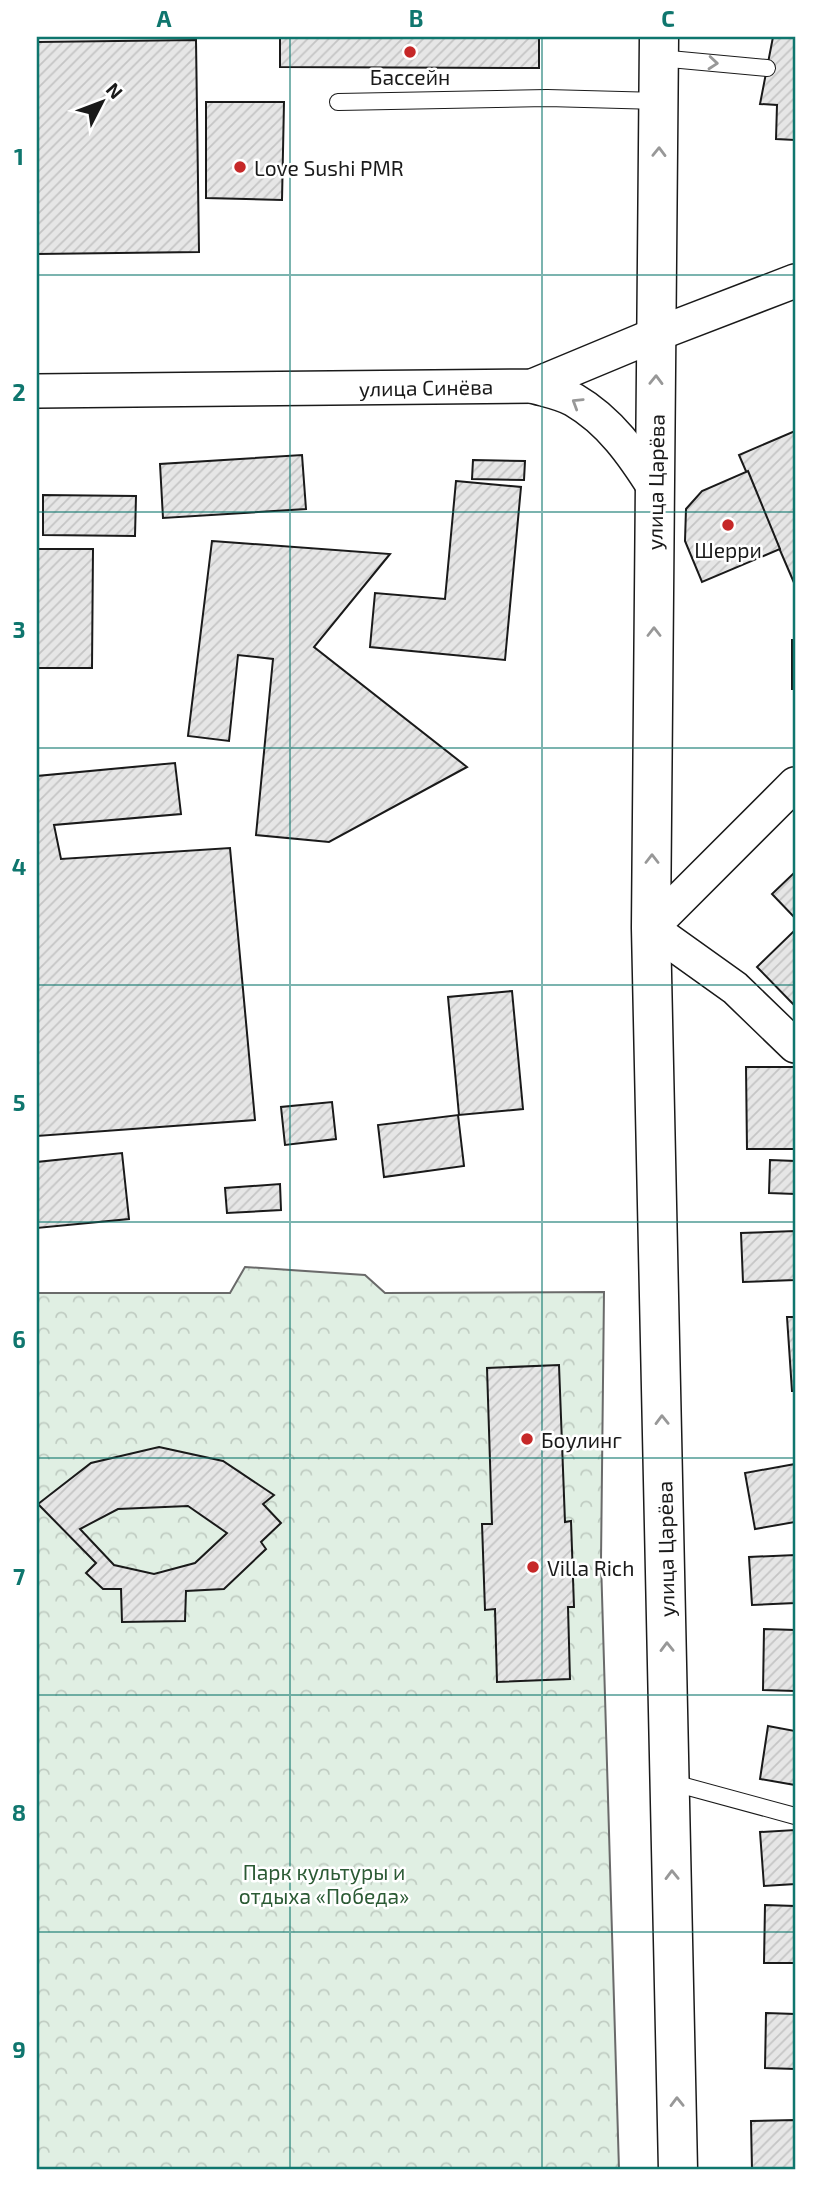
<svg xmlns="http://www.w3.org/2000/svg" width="832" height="2207" viewBox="0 0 832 2207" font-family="'Exo 2',sans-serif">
	<defs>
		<pattern id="forest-crowns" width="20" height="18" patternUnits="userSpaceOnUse" patternTransform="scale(1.75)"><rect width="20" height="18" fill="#e0efe3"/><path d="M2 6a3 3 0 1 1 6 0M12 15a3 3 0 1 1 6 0" fill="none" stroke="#c0ccc2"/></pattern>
		<pattern id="building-hatch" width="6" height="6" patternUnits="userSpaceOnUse" patternTransform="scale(1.75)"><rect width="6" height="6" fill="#e6e6e6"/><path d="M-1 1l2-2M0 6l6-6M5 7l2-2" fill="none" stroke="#c5c5c5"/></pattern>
	</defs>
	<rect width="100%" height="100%" fill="#fff"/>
	<path fill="url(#forest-crowns)" stroke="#6a6a6a" stroke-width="2" d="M 245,1267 L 365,1275 L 385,1293 L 604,1292 L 601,1561 L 619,2170 L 37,2170 L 37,1293 L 230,1293 Z"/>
	<g fill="url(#building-hatch)" stroke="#1a1a1a" stroke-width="2" fill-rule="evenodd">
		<path d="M 280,37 L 539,37 L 539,68 L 280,67 Z"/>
		<path d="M 773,37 L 795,37 L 795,140 L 776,139 L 777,105 L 760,104 Z"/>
		<path d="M 196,40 L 199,252 L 37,254 L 37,42 Z"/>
		<path d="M 206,102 L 284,102 L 282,200 L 206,198 Z"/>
		<path d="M 795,431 L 795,585 L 739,455 Z"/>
		<path d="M 302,455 L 306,509 L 163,518 L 160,464 Z"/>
		<path d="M 473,460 L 525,461 L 524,480 L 472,479 Z"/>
		<path d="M 748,471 L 780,549 L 702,582 L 685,541 L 686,509 L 702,491 Z"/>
		<path d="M 456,481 L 521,487 L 505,660 L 370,647 L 375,593 L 445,599 Z"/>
		<path d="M 43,495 L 136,496 L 135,536 L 43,535 Z"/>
		<path d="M 212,541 L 390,554 L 314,647 L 467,767 L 329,842 L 256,835 L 273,659 L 238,655 L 229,741 L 188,736 Z"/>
		<path d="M 37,549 L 93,549 L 92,668 L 37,668 Z"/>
		<rect x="792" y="640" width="3" height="49"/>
		<path d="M 175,763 L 181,814 L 54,825 L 61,859 L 230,848 L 255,1120 L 37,1136 L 37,776 Z"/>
		<path d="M 795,872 L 795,918 L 772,894 Z"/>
		<path d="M 795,930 L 795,1006 L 757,967 Z"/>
		<path d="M 512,991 L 523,1109 L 459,1115 L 448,997 Z"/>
		<path d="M 746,1067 L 794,1067 L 795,1149 L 747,1149 Z"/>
		<path d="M 332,1102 L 336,1139 L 285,1145 L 281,1107 Z"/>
		<path d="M 458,1115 L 464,1166 L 384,1177 L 378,1125 Z"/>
		<path d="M 122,1153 L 129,1219 L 37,1228 L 37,1162 Z"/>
		<path d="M 770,1160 L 795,1161 L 795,1194 L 769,1193 Z"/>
		<path d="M 280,1184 L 281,1210 L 227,1213 L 225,1188 Z"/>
		<path d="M 795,1231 L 795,1280 L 743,1282 L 741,1233 Z"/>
		<path d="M 787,1317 L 795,1317 L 795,1391 L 792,1391 Z"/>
		<path d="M 559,1365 L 565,1522 L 571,1521 L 574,1607 L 568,1607 L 570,1679 L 497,1682 L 495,1609 L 485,1610 L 482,1524 L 492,1524 L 487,1368 Z"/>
		<path d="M 159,1447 L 223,1461 L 274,1495 L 263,1504 L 281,1523 L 261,1542 L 266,1549 L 224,1589 L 186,1591 L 185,1621 L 122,1622 L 121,1589 L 103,1589 L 86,1573 L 96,1563 L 38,1504 L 91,1463 ZM 188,1506 L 227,1533 L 195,1563 L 154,1574 L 114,1565 L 80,1529 L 118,1509 Z"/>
		<path d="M 795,1464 L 795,1522 L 755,1529 L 745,1473 Z"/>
		<path d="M 795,1555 L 795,1603 L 752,1605 L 749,1557 Z"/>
		<path d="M 764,1629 L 795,1630 L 795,1691 L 763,1690 Z"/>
		<path d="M 768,1726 L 795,1731 L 795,1785 L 760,1779 Z"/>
		<path d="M 795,1830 L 795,1884 L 764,1886 L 760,1832 Z"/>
		<path d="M 765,1905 L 795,1906 L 795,1963 L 764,1963 Z"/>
		<path d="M 766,2013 L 795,2014 L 795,2069 L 765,2068 Z"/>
		<path d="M 795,2120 L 795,2170 L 752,2170 L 751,2121 Z"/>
	</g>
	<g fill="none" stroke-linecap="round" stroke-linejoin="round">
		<defs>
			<g id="service">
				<path d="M 659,58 L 767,68"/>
				<path d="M 338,102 L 547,98 L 659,101"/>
				<path d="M 670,1782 L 795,1816"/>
			</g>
			<g id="minor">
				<path d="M 532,386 C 545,390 562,393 574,400 C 610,421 633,454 655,489"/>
				<path d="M 37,391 L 532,386 L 657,334 L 795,281"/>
				<path d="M 795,784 L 651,928 L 735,988 L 795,1046"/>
			</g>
			<path id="primary" d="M 659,37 L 651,928 L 678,2170"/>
		</defs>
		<use href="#service" stroke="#1a1a1a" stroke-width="18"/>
		<use href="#minor" stroke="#1a1a1a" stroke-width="36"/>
		<use href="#primary" stroke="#1a1a1a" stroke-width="41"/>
		<use href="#service" stroke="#fff" stroke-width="16"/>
		<use href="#minor" stroke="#fff" stroke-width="33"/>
		<use href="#primary" stroke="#fff" stroke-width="38"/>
	</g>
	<defs><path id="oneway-chevron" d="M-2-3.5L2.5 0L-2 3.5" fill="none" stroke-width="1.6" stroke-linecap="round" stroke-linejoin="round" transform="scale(1.75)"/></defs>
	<g stroke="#989898">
		<use href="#oneway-chevron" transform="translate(713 63) rotate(5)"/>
		<use href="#oneway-chevron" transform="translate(659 152) rotate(-89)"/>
		<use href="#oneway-chevron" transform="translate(656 380) rotate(-89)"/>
		<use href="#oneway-chevron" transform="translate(577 403) rotate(-148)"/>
		<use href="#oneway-chevron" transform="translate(654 632) rotate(-90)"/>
		<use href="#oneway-chevron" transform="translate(652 859) rotate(-90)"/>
		<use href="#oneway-chevron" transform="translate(662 1420) rotate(-91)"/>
		<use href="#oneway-chevron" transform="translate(667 1647) rotate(-91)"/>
		<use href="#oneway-chevron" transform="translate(672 1875) rotate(-91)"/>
		<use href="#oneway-chevron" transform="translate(677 2102) rotate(-91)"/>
	</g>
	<path fill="none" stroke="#0f766e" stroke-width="2" stroke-opacity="0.55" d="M 290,37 L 290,2170M 542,37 L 542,2170M 37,275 L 795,275M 37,512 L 795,512M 37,748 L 795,748M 37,985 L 795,985M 37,1222 L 795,1222M 37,1458 L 795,1458M 37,1695 L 795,1695M 37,1932 L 795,1932"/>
	<g fill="#c62828" stroke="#fff" stroke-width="2.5">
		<circle cx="410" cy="52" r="7"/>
		<circle cx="240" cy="167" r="7"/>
		<circle cx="728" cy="525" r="7"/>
		<circle cx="527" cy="1439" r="7"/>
		<circle cx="533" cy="1567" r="7"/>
	</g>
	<g text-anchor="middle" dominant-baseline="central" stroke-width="5" stroke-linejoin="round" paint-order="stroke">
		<g font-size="21" fill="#1a1a1a" stroke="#fff" text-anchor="start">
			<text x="410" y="76" text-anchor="middle">Бассейн</text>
			<text x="254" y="167">Love Sushi PMR</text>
			<text x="728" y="549" text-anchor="middle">Шерри</text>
			<text x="541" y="1439">Боулинг</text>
			<text x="547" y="1567">Villa Rich</text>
		</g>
		<g font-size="21" fill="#1a1a1a" stroke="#fff">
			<text transform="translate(426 387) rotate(-1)">улица Синёва</text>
			<text transform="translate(655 482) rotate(-89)">улица Царёва</text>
			<text transform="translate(665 1549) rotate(-91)">улица Царёва</text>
		</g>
		<g font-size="21" fill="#2b5a34" stroke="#fff">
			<text x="324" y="1871">Парк культуры и<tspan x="324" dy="24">отдыха «Победа»</tspan></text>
		</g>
	</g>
	<rect width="832" height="2207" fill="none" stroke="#ffffff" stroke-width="77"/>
	<g transform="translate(102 102) rotate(48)" stroke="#ffffff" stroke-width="5" paint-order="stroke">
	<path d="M0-5L12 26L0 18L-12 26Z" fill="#1a1a1a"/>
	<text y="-10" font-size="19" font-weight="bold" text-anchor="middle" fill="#1a1a1a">N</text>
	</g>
	<rect x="38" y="38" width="756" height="2130" fill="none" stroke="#0f766e" stroke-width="2.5"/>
	<g font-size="23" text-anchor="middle" font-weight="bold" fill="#0f766e">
		<text x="164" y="27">A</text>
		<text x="416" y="27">B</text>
		<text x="668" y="27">C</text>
		<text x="19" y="165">1</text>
		<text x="19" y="401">2</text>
		<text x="19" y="638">3</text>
		<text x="19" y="875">4</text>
		<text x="19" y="1111">5</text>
		<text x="19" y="1348">6</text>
		<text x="19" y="1585">7</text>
		<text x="19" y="1821">8</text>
		<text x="19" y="2058">9</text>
	</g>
</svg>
